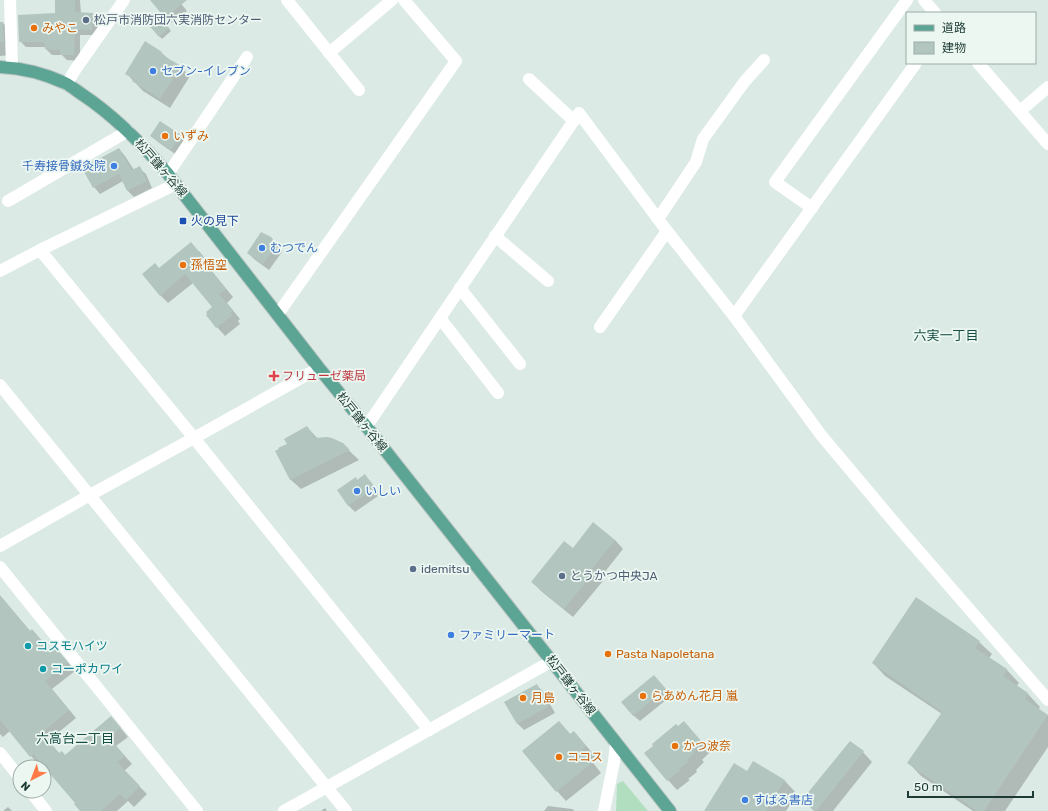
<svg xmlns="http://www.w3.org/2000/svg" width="1048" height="811" viewBox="0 0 1048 811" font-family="Rubik,'Noto Sans JP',sans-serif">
	<rect width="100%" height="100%" fill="#dceae5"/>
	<path fill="#b2dec0" d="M 623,781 L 648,811 L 616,811 L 617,784 Z"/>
	<g fill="#0003">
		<path d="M 56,0 L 80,0 L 81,14 L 92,14 L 98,20 L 98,28 L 92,35 L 80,35 L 80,61 L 67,60 L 62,55 L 52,55 L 46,49 L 46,47 L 26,47 L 20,41 L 56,14 Z"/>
		<path d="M 152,0 L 178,0 L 187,11 L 171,23 Z"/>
		<path d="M 160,17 L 171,31 L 162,39 L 159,36 Z"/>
		<path d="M 0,23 L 3,23 L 9,29 L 10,55 L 0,56 Z"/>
		<path d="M 162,53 L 169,60 L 180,67 L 190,76 L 170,108 L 143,91 L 126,73 Z"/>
		<path d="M 160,123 L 180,136 L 187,142 L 178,156 L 158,142 L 151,136 Z"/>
		<path d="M 119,149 L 125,156 L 134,170 L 139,168 L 146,174 L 152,188 L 134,197 L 127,190 L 123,181 L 100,194 L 94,187 Z"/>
		<path d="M 277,245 L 282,252 L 269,270 L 254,259 L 248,253 Z"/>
		<path d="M 199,251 L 212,267 L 210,269 L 233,297 L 227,303 L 240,319 L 238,321 L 240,324 L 225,336 L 207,316 L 213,307 L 193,283 L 168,303 L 160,295 L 160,269 Z"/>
		<path d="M 307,427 L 318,439 L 342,444 L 359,460 L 301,489 L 291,480 L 276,451 L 288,444 Z"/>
		<path d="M 365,476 L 371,482 L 379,493 L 377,495 L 378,496 L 355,512 L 348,505 L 358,481 Z"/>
		<path d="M 615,540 L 623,549 L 600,578 L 603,581 L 573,617 L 541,591 L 533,582 L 573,550 Z"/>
		<path d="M 6,603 L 31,632 L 39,638 L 50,650 L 54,647 L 61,654 L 75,671 L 52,689 L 76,718 L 48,741 L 60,754 L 65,756 L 118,725 L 128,737 L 116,746 L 132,764 L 124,771 L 147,794 L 134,807 L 128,801 L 117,811 L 82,811 L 76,803 L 41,762 L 38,764 L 31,756 L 10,731 L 3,737 L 0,734 L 0,605 Z"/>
		<path d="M 979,642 L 992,654 L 989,658 L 1007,670 L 1019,683 L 1017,686 L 1028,694 L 1040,707 L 1038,710 L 1048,716 L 1048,747 L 1005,811 L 973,811 L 921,776 L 909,763 L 942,714 L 885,676 L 873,663 Z"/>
		<path d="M 654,676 L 671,696 L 640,721 L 633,715 Z"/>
		<path d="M 536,685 L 543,691 L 555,713 L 524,730 L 517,723 Z"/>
		<path d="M 559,722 L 571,735 L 574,732 L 583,742 L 595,756 L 591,760 L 601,773 L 566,801 L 557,791 Z"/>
		<path d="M 678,727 L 693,732 L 710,752 L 702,760 L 704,762 L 696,770 L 697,772 L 688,779 L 690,780 L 677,790 L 668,780 L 646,753 Z"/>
		<path d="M 863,752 L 872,762 L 833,811 L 814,811 L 803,800 Z"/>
		<path d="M 754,762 L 785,781 L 797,794 L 786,811 L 706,811 L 747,772 Z"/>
		<path d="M 548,806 L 572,809 L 575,811 L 544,811 Z"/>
		<path d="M 8,807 L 12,811 L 3,811 Z"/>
		<path d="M 325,808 L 327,811 L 321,811 Z"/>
	</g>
	<g fill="#b2c5be">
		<path d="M 55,0 L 75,0 L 75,12 L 93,13 L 92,30 L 75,29 L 74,55 L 60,55 L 60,50 L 45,49 L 44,42 L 19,42 L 18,15 L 55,13 Z"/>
		<path d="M 150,0 L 187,0 L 165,18 Z"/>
		<path d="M 157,13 L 169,28 L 159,37 L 146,22 Z"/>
		<path d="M 0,22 L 3,22 L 4,42 L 0,42 Z"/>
		<path d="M 145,41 L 162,52 L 161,54 L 181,66 L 160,99 L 132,81 L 134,79 L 125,74 Z"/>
		<path d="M 160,121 L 181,135 L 171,150 L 150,136 Z"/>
		<path d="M 119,148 L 132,170 L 140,166 L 147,181 L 127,191 L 119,174 L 93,188 L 82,168 Z"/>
		<path d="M 261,232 L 271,237 L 277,245 L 263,264 L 247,253 Z"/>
		<path d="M 191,242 L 205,259 L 203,260 L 226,289 L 219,294 L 233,311 L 230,313 L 233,315 L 216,328 L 206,315 L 207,314 L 206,312 L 212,307 L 185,274 L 160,296 L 142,274 L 155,263 L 159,268 Z"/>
		<path d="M 307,426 L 315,438 L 327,437 L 332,438 L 343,443 L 350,450 L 290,480 L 275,451 L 279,449 L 278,448 L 287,444 L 284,439 Z"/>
		<path d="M 365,474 L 374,487 L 371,488 L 372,490 L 348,506 L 337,490 L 356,477 L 357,480 Z"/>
		<path d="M 593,522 L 615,540 L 592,569 L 595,571 L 564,609 L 531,582 L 564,541 L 573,548 Z"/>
		<path d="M 0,595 L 30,631 L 32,629 L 49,649 L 54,646 L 68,663 L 45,681 L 69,710 L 42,733 L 59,753 L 62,751 L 65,755 L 111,716 L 121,728 L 109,738 L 125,756 L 117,762 L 140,786 L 126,800 L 120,794 L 101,811 L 80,811 L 74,804 L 75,803 L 33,754 L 30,757 L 0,720 Z"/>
		<path d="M 916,597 L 980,641 L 975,648 L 1007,669 L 1003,676 L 1028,693 L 1025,699 L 1048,715 L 984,811 L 977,811 L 907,763 L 942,712 L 872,663 Z"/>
		<path d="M 654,675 L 666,689 L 633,716 L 621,702 Z"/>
		<path d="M 537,684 L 549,706 L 517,724 L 504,702 Z"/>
		<path d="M 559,721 L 570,734 L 574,731 L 586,746 L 582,750 L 592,763 L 556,792 L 522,751 Z"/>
		<path d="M 684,721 L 702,742 L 694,750 L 695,752 L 687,760 L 688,762 L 679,769 L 681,770 L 667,781 L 644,753 L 653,746 L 652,744 L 676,724 L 678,726 Z"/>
		<path d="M 850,741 L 864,751 L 816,811 L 802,800 Z"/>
		<path d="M 753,761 L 785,780 L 766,811 L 704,811 L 734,763 L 747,771 Z"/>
	</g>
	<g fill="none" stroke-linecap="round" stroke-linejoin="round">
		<defs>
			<path id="major" d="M 0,67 C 23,68 45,74 65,83 C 71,86 77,91 83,95 C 116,117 143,145 168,174 L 319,368 L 366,426 L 670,811"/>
		</defs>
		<use href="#major" stroke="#bbc4c2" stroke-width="14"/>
		<g stroke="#fff" stroke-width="12">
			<path d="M 10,0 L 12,67"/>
			<path d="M 287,0 L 359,90"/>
			<path d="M 924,0 L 935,13"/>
			<path d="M 329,53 L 392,0"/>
			<path d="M 978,63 L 1048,144"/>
			<path d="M 529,79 L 574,121"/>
			<path d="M 67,84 L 75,70 L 124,0"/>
			<path d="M 1020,111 L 1048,87"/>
			<path d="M 168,174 L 247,57"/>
			<path d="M 8,201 L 128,131"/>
			<path d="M 812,208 L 775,182 L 907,0"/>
			<path d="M 658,219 L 696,162 L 703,139 L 745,81 L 764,60"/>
			<path d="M 495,236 L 548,281"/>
			<path d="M 40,250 L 194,438 L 429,730"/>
			<path d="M 0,271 L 40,250 L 176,184"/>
			<path d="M 460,288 L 520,364"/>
			<path d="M 278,314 L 456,61 L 404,0"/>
			<path d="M 734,316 L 916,63"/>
			<path d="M 440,318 L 498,393"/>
			<path d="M 600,327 L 667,231"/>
			<path d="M 0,385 L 346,811"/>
			<path d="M 366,426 L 373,417 L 579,113 L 667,231 L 734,316 L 821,435 L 899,528 L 1048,700"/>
			<path d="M 0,546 L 90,495 L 194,438 L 319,368"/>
			<path d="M 0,567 L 197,811"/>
			<path d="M 0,753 L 20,778"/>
			<path d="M 30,791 L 46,811"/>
			<path d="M 284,811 L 552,661"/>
			<path d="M 604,811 L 614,762 L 616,743"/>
		</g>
		<use href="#major" stroke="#5ca594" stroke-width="12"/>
	</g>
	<g fill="#5c6f8a" stroke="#edf7f2" stroke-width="1.5">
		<circle cx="86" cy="20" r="4"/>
		<circle cx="413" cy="569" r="4"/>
		<circle cx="562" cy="576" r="4"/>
	</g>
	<g fill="#e8710a" stroke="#edf7f2" stroke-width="1.5">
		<circle cx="34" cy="28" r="4"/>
		<circle cx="165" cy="136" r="4"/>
		<circle cx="183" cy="265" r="4"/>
		<circle cx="608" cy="654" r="4"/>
		<circle cx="643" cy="696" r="4"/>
		<circle cx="523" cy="698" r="4"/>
		<circle cx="675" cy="746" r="4"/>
		<circle cx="559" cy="757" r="4"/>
	</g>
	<g fill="#3f7fe0" stroke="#edf7f2" stroke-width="1.5">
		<circle cx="153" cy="71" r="4"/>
		<circle cx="114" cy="166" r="4"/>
		<circle cx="262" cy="248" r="4"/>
		<circle cx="357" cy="491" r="4"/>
		<circle cx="451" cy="635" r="4"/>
		<circle cx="745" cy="800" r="4"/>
	</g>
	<rect fill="#1a4fb4" stroke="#edf7f2" stroke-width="1.5" x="179" y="217" width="8" height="8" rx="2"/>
	<path fill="#e0444e" stroke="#edf7f2" stroke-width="1.5" d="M272 370h4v4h4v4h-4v4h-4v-4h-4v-4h4z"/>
	<g fill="#0f9aa8" stroke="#edf7f2" stroke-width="1.5">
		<circle cx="28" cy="646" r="4"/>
		<circle cx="43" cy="669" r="4"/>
	</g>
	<g text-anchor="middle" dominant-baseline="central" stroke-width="3.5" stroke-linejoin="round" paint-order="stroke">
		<g font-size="12" fill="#4e5e75" stroke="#edf7f2" text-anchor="start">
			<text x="94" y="20">松戸市消防団六実消防センター</text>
			<text x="421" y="569">idemitsu</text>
			<text x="570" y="576">とうかつ中央JA</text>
		</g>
		<g font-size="12" fill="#c56008" stroke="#edf7f2" text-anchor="start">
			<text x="42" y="28">みやこ</text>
			<text x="173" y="136">いずみ</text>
			<text x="191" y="265">孫悟空</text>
			<text x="616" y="654">Pasta Napoletana</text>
			<text x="651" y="696">らあめん花月 嵐</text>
			<text x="531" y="698">月島</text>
			<text x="683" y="746">かつ波奈</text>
			<text x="567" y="757">ココス</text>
		</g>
		<g font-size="12" fill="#366cbe" stroke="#edf7f2" text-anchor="start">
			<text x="161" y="71">セブン-イレブン</text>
			<text x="106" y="166" text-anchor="end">千寿接骨鍼灸院</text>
			<text x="270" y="248">むつでん</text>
			<text x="365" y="491">いしい</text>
			<text x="459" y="635">ファミリーマート</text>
			<text x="753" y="800">すばる書店</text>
		</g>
		<g font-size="12" fill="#1d3b34" stroke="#edf7f2">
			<text transform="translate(161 168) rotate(49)">松戸鎌ヶ谷線</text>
			<text transform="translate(362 422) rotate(51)">松戸鎌ヶ谷線</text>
			<text transform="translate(571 685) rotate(52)">松戸鎌ヶ谷線</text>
		</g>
		<g font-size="12" fill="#164399" stroke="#edf7f2" text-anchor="start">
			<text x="191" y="221">火の見下</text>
		</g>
		<g font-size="12" fill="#be3a42" stroke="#edf7f2" text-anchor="start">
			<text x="282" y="376">フリューゼ薬局</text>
		</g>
		<g font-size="12" fill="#0d838f" stroke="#edf7f2" text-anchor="start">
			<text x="36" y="646">コスモハイツ</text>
			<text x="51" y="669">コーポカワイ</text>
		</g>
		<g font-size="13" fill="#174e43" stroke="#edf7f2">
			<text x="946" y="335">六実一丁目</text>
			<text x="75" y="738">六高台二丁目</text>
		</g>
	</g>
	<rect x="906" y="12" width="130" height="52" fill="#edf7f2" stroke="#9aaca6"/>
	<rect x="914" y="25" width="20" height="6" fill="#5ca594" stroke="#9aaca6"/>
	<text x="942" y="32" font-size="12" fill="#1d3b34">道路</text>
	<rect x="914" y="42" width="20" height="12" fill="#b2c5be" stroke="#9aaca6"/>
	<text x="942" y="52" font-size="12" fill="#1d3b34">建物</text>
	<g transform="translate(32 779) rotate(222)"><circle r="19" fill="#edf7f2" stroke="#9aaca6"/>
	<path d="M0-3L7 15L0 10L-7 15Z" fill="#ff7a46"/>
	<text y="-6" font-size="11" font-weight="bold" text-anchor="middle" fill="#1d3b34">N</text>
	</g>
	<path d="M908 791v6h125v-6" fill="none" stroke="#1d3b34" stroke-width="2"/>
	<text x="914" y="791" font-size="12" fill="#1d3b34" stroke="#edf7f2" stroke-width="3" paint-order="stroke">50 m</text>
</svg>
